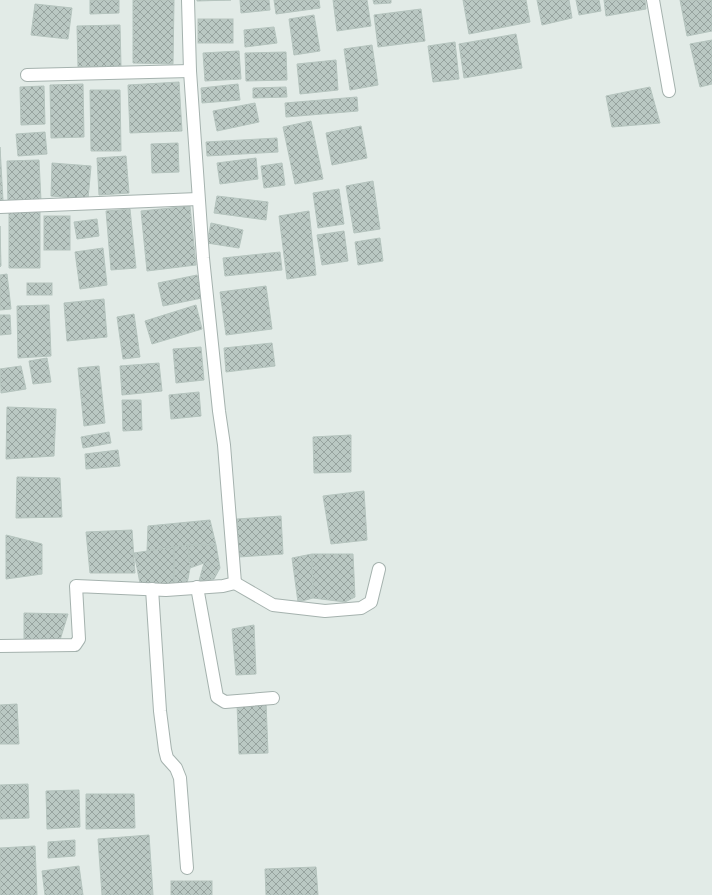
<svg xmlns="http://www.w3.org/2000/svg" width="712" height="895" viewBox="0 0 712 895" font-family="Raleway,sans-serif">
	<defs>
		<pattern id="building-cross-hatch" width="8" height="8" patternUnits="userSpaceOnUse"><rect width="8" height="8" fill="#bac8c3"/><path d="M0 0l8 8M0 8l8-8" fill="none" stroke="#97a39f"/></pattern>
	</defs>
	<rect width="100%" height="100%" fill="#e2ebe7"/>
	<g fill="url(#building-cross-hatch)" stroke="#b5c4be">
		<path d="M 90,0 L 119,0 L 119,13 L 90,14 Z"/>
		<path d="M 133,0 L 174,0 L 173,64 L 133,63 Z"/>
		<path d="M 197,0 L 231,0 L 197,1 Z"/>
		<path d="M 240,0 L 269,0 L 270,10 L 241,13 Z"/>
		<path d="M 274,0 L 319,0 L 320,8 L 276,14 Z"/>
		<path d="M 333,0 L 367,0 L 371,26 L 337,31 Z"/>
		<path d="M 373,0 L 391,0 L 391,3 L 374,4 Z"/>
		<path d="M 463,0 L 526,0 L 530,22 L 469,34 Z"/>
		<path d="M 537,0 L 569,0 L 572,18 L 542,25 Z"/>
		<path d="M 576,0 L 599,0 L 601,11 L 579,15 Z"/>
		<path d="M 604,0 L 645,0 L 646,9 L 606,16 Z"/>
		<path d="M 680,0 L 712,0 L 712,31 L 687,36 Z"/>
		<path d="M 35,4 L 72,8 L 68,39 L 31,35 Z"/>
		<path d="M 421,9 L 425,41 L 378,47 L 374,15 Z"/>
		<path d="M 314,15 L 320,51 L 294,55 L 289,19 Z"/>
		<rect x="198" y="19" width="35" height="24"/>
		<path d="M 120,25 L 121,66 L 78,67 L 77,26 Z"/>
		<path d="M 274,27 L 277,43 L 245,47 L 244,30 Z"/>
		<path d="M 516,34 L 522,68 L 464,78 L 459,44 Z"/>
		<path d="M 712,40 L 712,84 L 700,87 L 690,44 Z"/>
		<path d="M 455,42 L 459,79 L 433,82 L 428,46 Z"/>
		<path d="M 372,45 L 378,85 L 350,90 L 344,49 Z"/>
		<path d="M 239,51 L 241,79 L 205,81 L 203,53 Z"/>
		<path d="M 286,52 L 287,80 L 246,81 L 245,53 Z"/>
		<path d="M 336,60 L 338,90 L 300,94 L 297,64 Z"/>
		<path d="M 179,82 L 182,131 L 130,133 L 128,85 Z"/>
		<path d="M 83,84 L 84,137 L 51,138 L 50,85 Z"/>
		<path d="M 238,84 L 240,100 L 202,103 L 201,88 Z"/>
		<path d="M 44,86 L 45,124 L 21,125 L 20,87 Z"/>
		<path d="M 286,87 L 287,97 L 253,98 L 253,88 Z"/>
		<path d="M 650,87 L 660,123 L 612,127 L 606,96 Z"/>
		<path d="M 90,90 L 120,90 L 121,151 L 91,151 Z"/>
		<path d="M 357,97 L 358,111 L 286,117 L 285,103 Z"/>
		<path d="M 255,103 L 259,122 L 217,131 L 213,111 Z"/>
		<path d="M 311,121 L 323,179 L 295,184 L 283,127 Z"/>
		<path d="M 361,126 L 367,158 L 332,165 L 326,133 Z"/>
		<path d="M 45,132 L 47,154 L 18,156 L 16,134 Z"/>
		<path d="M 277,138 L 278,152 L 207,156 L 206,142 Z"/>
		<path d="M 178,143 L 179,172 L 152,173 L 151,144 Z"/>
		<path d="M 0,147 L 3,200 L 0,200 Z"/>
		<path d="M 126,156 L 129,193 L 99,195 L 97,158 Z"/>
		<path d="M 256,158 L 258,179 L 220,184 L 217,163 Z"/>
		<path d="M 39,160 L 41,201 L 8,203 L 7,161 Z"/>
		<path d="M 52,163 L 91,166 L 88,199 L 51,196 Z"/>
		<path d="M 282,163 L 285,185 L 264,188 L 261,166 Z"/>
		<path d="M 373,181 L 380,229 L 354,233 L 346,186 Z"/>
		<path d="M 339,189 L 344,224 L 318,228 L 313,193 Z"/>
		<path d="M 217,196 L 268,202 L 266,220 L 214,213 Z"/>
		<path d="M 190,206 L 196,265 L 147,271 L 141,211 Z"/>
		<path d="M 130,209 L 136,268 L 111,270 L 106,211 Z"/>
		<path d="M 40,210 L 40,268 L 9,268 L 9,211 Z"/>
		<path d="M 309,211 L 316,275 L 287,279 L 279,216 Z"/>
		<rect x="44" y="216" width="26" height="34"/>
		<path d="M 97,219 L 99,236 L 77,239 L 74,222 Z"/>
		<path d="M 211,223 L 243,230 L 239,248 L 207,243 Z"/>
		<path d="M 0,226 L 1,266 L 0,267 Z"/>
		<path d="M 344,231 L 348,261 L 322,265 L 317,235 Z"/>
		<path d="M 380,238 L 383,261 L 358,265 L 355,242 Z"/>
		<path d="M 103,248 L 107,285 L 80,289 L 75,252 Z"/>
		<path d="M 280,252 L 282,270 L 225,276 L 223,258 Z"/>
		<path d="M 7,274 L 11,309 L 0,310 L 0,275 Z"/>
		<path d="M 197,275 L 202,298 L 163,306 L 158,283 Z"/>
		<rect x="27" y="283" width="25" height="12"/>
		<path d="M 266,286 L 272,329 L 226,335 L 220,292 Z"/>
		<path d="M 104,299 L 107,337 L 67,341 L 64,303 Z"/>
		<path d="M 49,305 L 51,356 L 18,358 L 17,306 Z"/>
		<path d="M 196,305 L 202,329 L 152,344 L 145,321 Z"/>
		<path d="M 134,314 L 140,357 L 123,359 L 117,317 Z"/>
		<path d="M 0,315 L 10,315 L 11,334 L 0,335 Z"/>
		<path d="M 272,343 L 275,366 L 226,372 L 224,348 Z"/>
		<path d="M 201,347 L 204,380 L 176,383 L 173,349 Z"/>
		<path d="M 47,358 L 51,382 L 33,384 L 29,361 Z"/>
		<path d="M 159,363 L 162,391 L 122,395 L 120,366 Z"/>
		<path d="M 21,366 L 26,389 L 1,393 L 0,369 Z"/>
		<path d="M 99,366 L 105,423 L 84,426 L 78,368 Z"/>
		<path d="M 199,392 L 201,416 L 171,419 L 169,395 Z"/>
		<path d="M 122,400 L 141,400 L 142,430 L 123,431 Z"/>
		<path d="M 7,407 L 56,409 L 54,456 L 6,459 Z"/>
		<path d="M 109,432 L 111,443 L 83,448 L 81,437 Z"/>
		<path d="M 351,435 L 351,472 L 314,473 L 313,437 Z"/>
		<path d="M 118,450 L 120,466 L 86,469 L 85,454 Z"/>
		<path d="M 17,477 L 60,478 L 62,517 L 16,518 Z"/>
		<path d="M 364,491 L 367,540 L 331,544 L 323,496 Z"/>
		<path d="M 281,516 L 283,554 L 239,557 L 237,519 Z"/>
		<path d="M 210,520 L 216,545 L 188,545 L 147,551 L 148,526 Z"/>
		<path d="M 132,530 L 135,573 L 90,573 L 86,532 Z"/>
		<path d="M 6,535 L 42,544 L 42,574 L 6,579 Z"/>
		<path d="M 188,545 L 190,568 L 187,584 L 174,585 L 174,547 Z"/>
		<path d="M 188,545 L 216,545 L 220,568 L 214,579 L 199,581 L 204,563 L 190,568 Z"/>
		<path d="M 174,547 L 174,585 L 140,583 L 134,553 Z"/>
		<path d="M 312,554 L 353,554 L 355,597 L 345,602 L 313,598 Z"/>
		<path d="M 312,554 L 313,598 L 298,602 L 292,558 Z"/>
		<path d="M 24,613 L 68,614 L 60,640 L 24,640 Z"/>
		<path d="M 254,625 L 256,674 L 236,675 L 232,629 Z"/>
		<path d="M 266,702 L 268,753 L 239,754 L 237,704 Z"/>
		<path d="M 17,704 L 19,744 L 0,744 L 0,705 Z"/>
		<path d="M 28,784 L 29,818 L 0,819 L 0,785 Z"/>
		<path d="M 79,790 L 80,827 L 47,829 L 46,791 Z"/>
		<path d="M 86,794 L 134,794 L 135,828 L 86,829 Z"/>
		<path d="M 149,835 L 153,895 L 102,895 L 98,839 Z"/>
		<path d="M 75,840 L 75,856 L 48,858 L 48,842 Z"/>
		<path d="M 35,846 L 37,895 L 0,895 L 0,848 Z"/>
		<path d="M 79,866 L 83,895 L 45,895 L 42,871 Z"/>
		<path d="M 316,867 L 318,895 L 266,895 L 265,869 Z"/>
		<rect x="171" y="881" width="41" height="14"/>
	</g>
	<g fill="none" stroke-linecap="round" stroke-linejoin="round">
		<defs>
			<g id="minor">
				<path d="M 653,0 L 669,91"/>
				<path d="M 27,75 L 190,71"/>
				<path d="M 0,207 L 198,199"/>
				<path d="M 235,583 L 273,605 L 325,611 L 361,608 L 371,602 L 379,569"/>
				<path d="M 197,587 L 217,697 L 225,702 L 273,698"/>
				<path d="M 152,589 L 160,711 L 165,750 L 167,758 L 176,768 L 180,778 L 187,868"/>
				<path d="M 0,646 L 75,645 L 79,639 L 76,586 L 166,590 L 223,586 L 235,583 L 224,445 L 219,411 L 203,258 L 190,71 L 188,0"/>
			</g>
		</defs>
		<use href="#minor" stroke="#a5b2ae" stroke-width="14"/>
		<use href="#minor" stroke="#fff" stroke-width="12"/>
	</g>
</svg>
